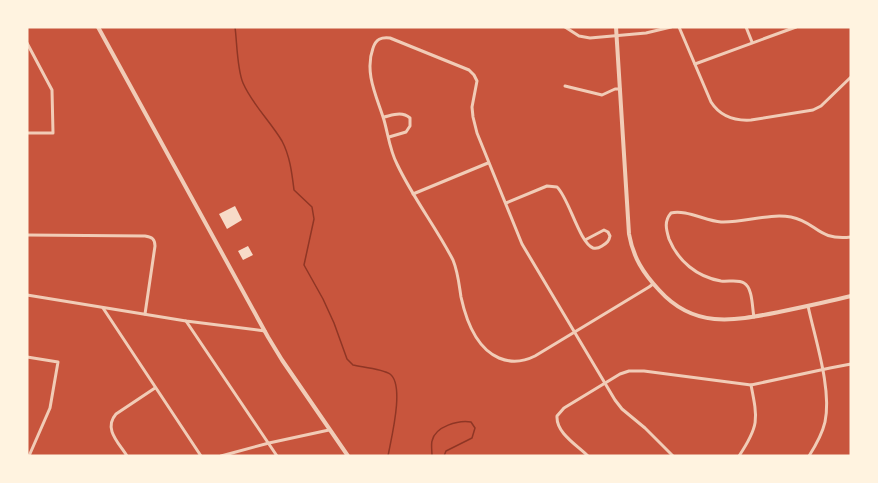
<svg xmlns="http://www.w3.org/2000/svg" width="878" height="483" viewBox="0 0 878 483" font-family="Spectral,serif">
	<rect width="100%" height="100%" fill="#c8553d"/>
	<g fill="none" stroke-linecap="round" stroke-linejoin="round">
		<g stroke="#8f3625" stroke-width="1.5">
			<path d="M 235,27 C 237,42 237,69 243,83 C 252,104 270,121 282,141 C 290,156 292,174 294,190 L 312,207 L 314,219 L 304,265 L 323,299 L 334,323 L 347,359 L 353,365 C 362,367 383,369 390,374 C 405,385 391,439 388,456"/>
			<path d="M 432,456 C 432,451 431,445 432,441 C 435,426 459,420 471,422 L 475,428 L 472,438 L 446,451 L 444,456"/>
		</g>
	</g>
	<g fill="#f7dbc8">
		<path d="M 235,206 L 242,220 L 227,229 L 219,214 Z"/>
		<path d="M 248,246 L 253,255 L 243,260 L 238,251 Z"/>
	</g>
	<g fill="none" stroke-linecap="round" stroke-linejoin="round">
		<g stroke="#f1ccb7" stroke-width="3">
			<path d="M 565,27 L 579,36 L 590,38 L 646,33 L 671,27"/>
			<path d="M 679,27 L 711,102 C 720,116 735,121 751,120 L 813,110 L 821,106 L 851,77"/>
			<path d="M 746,27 L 752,42"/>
			<path d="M 27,43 L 52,90 L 53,133 L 27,133"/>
			<path d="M 695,64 L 796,27"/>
			<path d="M 565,86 L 602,95 L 615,89 L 620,89"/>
			<path d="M 384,117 C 393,115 402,111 410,118 L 410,126 L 406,132 L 389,137"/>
			<path d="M 413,194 L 488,163"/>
			<path d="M 506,203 L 547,186 L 557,187 C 569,198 579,242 593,248 C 597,249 599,248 602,246 C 607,243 609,241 610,236 L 608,232 L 604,230 L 585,240"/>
			<path d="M 27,235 L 145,236 C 152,237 155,239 155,246 L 145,314"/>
			<path d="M 653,284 L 649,287 L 535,356 C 523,362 511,363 499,358 C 476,348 466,320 461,297 C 459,284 458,272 453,260 C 436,227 413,198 397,164 C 390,151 388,134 384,120 C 377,97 364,73 373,48 C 376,39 381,37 390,38 L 469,70 L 474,75 L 477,81 L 472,107 L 473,117 L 477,133 L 522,244 L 615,400 L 622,409 L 645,428 L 673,456"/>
			<path d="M 27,295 L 186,321 L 265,331"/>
			<path d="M 808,306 C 815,339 832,389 825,422 C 822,435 816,445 809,456"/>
			<path d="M 103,308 L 201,456"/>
			<path d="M 754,317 C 752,308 753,288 744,283 C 738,279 728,282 721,281 C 697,277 678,261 669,239 C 666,229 664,221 671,213 C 685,209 706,221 721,222 C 744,223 768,213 791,217 C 817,222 817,241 851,237"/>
			<path d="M 186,321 L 277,456"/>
			<path d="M 27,357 L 58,362 L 50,408 L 29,456"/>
			<path d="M 127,456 C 119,443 103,429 116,414 L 155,388"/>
			<path d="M 221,456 L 269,443 L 329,430"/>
			<path d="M 588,456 C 577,445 556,433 557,416 L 564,408 L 620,374 L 629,371 L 644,371 L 751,385 L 830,368 L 851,364"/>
			<path d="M 739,456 C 759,426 758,420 751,385"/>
		</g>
		<g stroke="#f1ccb7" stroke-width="4">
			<path d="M 98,27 L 268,337 L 282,360 L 348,456"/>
			<path d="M 616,27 L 629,234 C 633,257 643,273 659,290 C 694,329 733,321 779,312 C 803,307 827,302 851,296"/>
		</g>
	</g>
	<rect width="878" height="483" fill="none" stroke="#fff3e0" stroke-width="57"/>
</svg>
